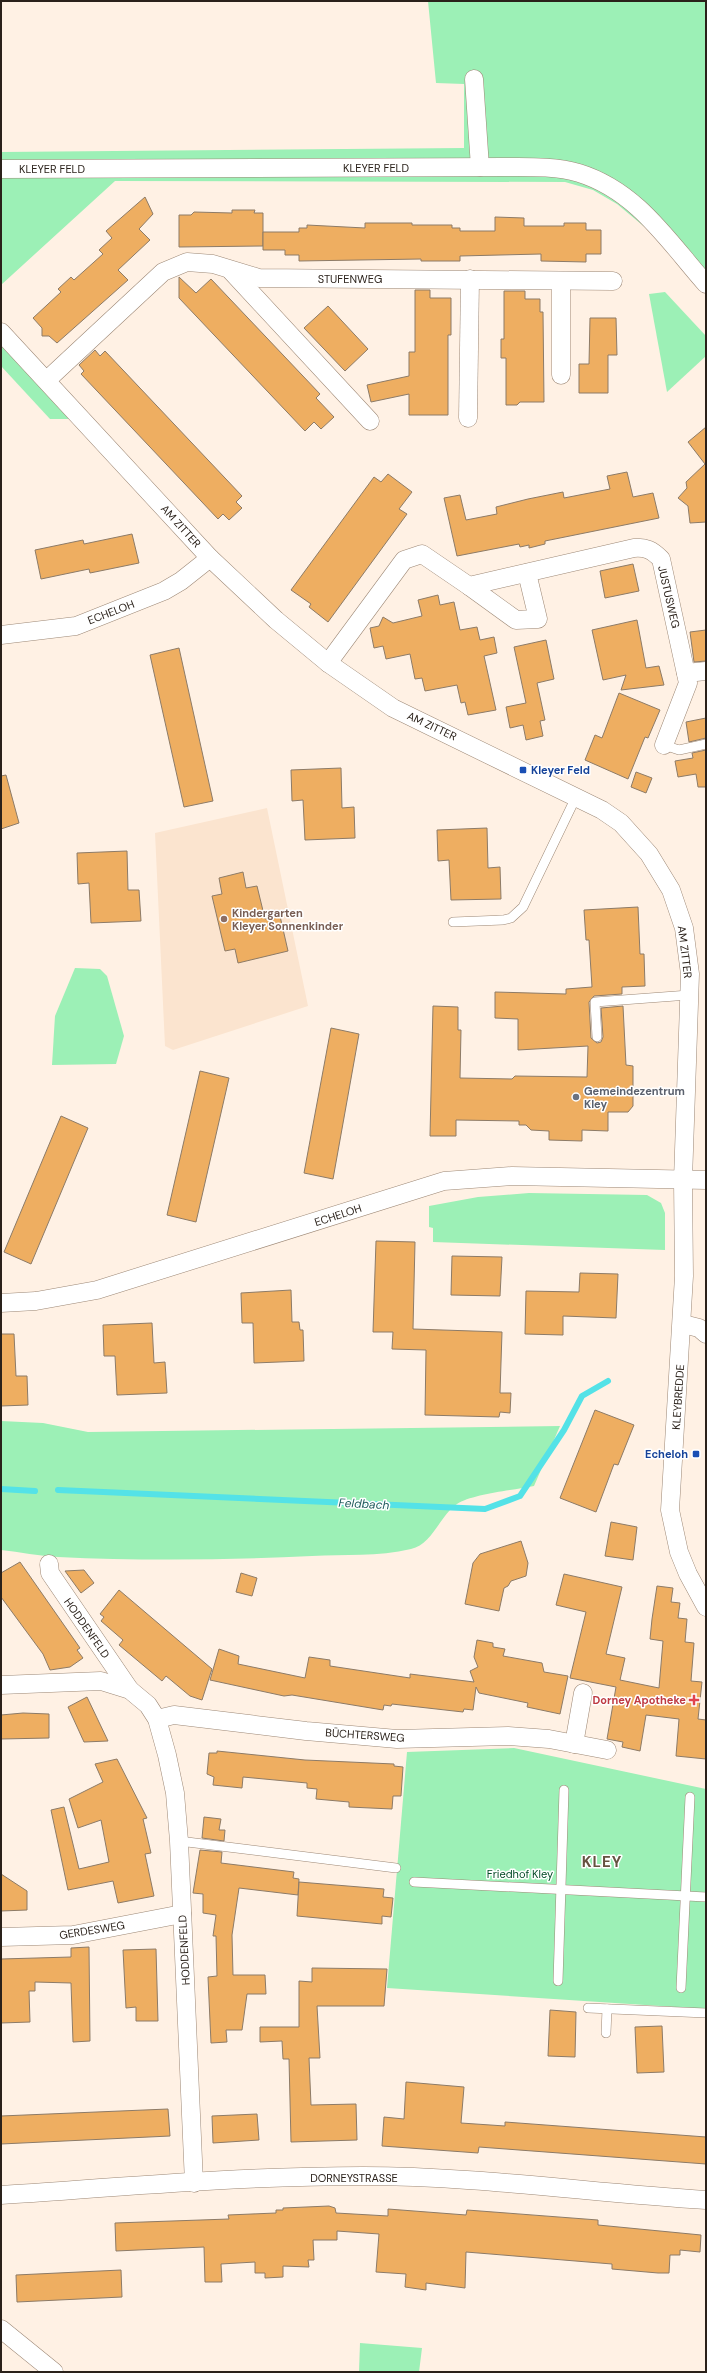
<svg xmlns="http://www.w3.org/2000/svg" width="707" height="2373" viewBox="0 0 707 2373" font-family="'DM Sans',sans-serif">
	<rect width="100%" height="100%" fill="#fff1e4"/>
	<path fill="#fbe4cf" d="M 267,808 L 308,1006 L 173,1050 L 165,1046 L 155,833 Z"/>
	<g fill="#9cf0b6">
		<path d="M 428,1 L 706,1 L 706,278 L 617,204 L 593,190 L 565,182 L 115,181 L 1,285 L 1,152 L 464,148 L 464,84 L 436,83 Z"/>
		<path d="M 665,292 L 706,336 L 706,356 L 667,392 L 649,294 Z"/>
		<path d="M 1,345 L 71,419 L 50,419 L 1,366 Z"/>
		<path d="M 75,968 L 100,969 L 107,976 L 124,1036 L 116,1064 L 52,1065 L 55,1016 Z"/>
		<path d="M 529,1193 L 647,1195 L 661,1203 L 665,1213 L 665,1250 L 433,1242 L 433,1228 L 429,1227 L 429,1206 L 478,1197 Z"/>
		<path d="M 1,1421 L 43,1423 L 88,1432 L 560,1426 L 534,1486 C 515,1490 472,1494 457,1504 C 440,1515 433,1544 411,1549 C 378,1557 344,1554 312,1556 C 227,1560 142,1561 58,1557 C 39,1556 20,1552 1,1550 Z"/>
		<path d="M 514,1748 L 706,1789 L 706,2009 L 387,1988 L 407,1752 Z"/>
		<path d="M 360,2343 L 422,2348 L 419,2372 L 359,2372 Z"/>
	</g>
	<g fill="none" stroke-linecap="round" stroke-linejoin="round">
		<g stroke="#54e2e7" stroke-width="6">
			<path d="M 1,1489 L 35,1491"/>
			<path d="M 58,1490 L 485,1509 L 520,1496 L 564,1430 L 582,1396 L 608,1381"/>
		</g>
	</g>
	<g fill="#eeae61" stroke="#8d7b67">
		<path d="M 145,197 L 153,214 L 139,229 L 150,240 L 118,270 L 128,280 L 57,343 L 49,336 L 42,336 L 42,328 L 33,318 L 61,292 L 58,289 L 71,277 L 74,280 L 103,254 L 99,250 L 112,238 L 106,231 Z"/>
		<path d="M 232,210 L 255,210 L 254,213 L 263,213 L 263,246 L 179,247 L 179,215 L 191,215 L 194,212 L 232,213 Z"/>
		<path d="M 495,217 L 524,218 L 524,226 L 564,226 L 564,223 L 586,223 L 586,230 L 601,230 L 601,254 L 586,254 L 586,262 L 541,261 L 541,254 L 460,256 L 460,261 L 421,261 L 421,259 L 299,261 L 299,255 L 285,255 L 285,250 L 263,250 L 263,232 L 299,232 L 299,228 L 307,228 L 307,225 L 365,228 L 365,223 L 412,223 L 412,225 L 452,225 L 452,228 L 460,228 L 460,231 L 495,231 Z"/>
		<path d="M 179,277 L 196,293 L 211,279 L 320,394 L 316,398 L 334,417 L 321,429 L 314,422 L 305,431 L 179,298 Z"/>
		<path d="M 415,290 L 430,290 L 430,298 L 451,298 L 451,335 L 448,335 L 448,415 L 409,415 L 409,394 L 371,402 L 367,385 L 409,376 L 409,352 L 415,352 Z"/>
		<path d="M 504,291 L 525,291 L 525,299 L 540,299 L 540,312 L 543,312 L 544,402 L 520,402 L 517,405 L 506,405 L 506,358 L 501,358 L 501,339 L 504,339 Z"/>
		<path d="M 328,306 L 368,349 L 345,371 L 304,328 Z"/>
		<path d="M 590,318 L 616,318 L 617,355 L 608,355 L 608,393 L 579,393 L 579,364 L 589,364 Z"/>
		<path d="M 95,350 L 100,356 L 105,351 L 242,496 L 236,502 L 242,508 L 229,520 L 223,514 L 218,519 L 81,374 L 84,371 L 79,365 Z"/>
		<path d="M 706,427 L 706,522 L 690,523 L 688,506 L 678,498 L 687,488 L 686,482 L 705,464 L 688,442 Z"/>
		<path d="M 627,472 L 633,497 L 653,493 L 659,518 L 545,541 L 545,544 L 529,548 L 529,545 L 520,547 L 519,544 L 457,556 L 444,498 L 460,495 L 466,520 L 497,514 L 496,507 L 528,499 L 563,492 L 564,498 L 610,489 L 607,476 Z"/>
		<path d="M 388,474 L 412,492 L 399,509 L 407,514 L 328,622 L 309,607 L 311,604 L 291,590 L 374,477 L 381,482 Z"/>
		<path d="M 132,534 L 139,563 L 90,573 L 89,569 L 41,579 L 35,550 L 83,540 L 84,544 Z"/>
		<path d="M 633,564 L 639,591 L 605,598 L 600,571 Z"/>
		<path d="M 438,595 L 440,605 L 454,602 L 460,630 L 477,627 L 480,640 L 494,637 L 497,653 L 484,656 L 496,710 L 468,715 L 465,702 L 461,703 L 457,685 L 425,691 L 422,678 L 415,679 L 410,654 L 386,659 L 383,646 L 374,648 L 370,628 L 379,626 L 383,617 L 393,623 L 422,616 L 418,600 Z"/>
		<path d="M 637,620 L 646,668 L 659,666 L 664,685 L 621,690 L 626,675 L 603,680 L 592,630 Z"/>
		<path d="M 706,630 L 706,661 L 694,662 L 690,632 Z"/>
		<path d="M 546,640 L 554,679 L 537,683 L 545,720 L 540,721 L 543,736 L 526,740 L 523,725 L 510,728 L 506,707 L 526,703 L 514,647 Z"/>
		<path d="M 179,648 L 213,801 L 184,807 L 150,655 Z"/>
		<path d="M 619,693 L 660,710 L 648,738 L 645,737 L 628,779 L 585,760 L 595,735 L 602,738 Z"/>
		<path d="M 706,718 L 706,738 L 689,742 L 686,722 Z"/>
		<path d="M 706,750 L 706,787 L 698,787 L 696,774 L 678,777 L 675,761 L 693,758 L 692,753 Z"/>
		<path d="M 341,768 L 342,808 L 354,807 L 355,838 L 305,840 L 303,800 L 292,801 L 291,770 Z"/>
		<path d="M 636,772 L 652,778 L 646,793 L 631,787 Z"/>
		<path d="M 6,775 L 19,823 L 1,829 L 1,776 Z"/>
		<path d="M 487,828 L 488,868 L 500,867 L 501,899 L 451,900 L 449,860 L 438,861 L 437,830 Z"/>
		<path d="M 127,851 L 128,890 L 139,890 L 141,921 L 91,923 L 89,883 L 78,884 L 77,853 Z"/>
		<path d="M 243,872 L 246,888 L 257,886 L 265,919 L 280,916 L 288,951 L 238,963 L 235,949 L 225,951 L 212,896 L 222,894 L 219,878 Z"/>
		<path d="M 638,907 L 640,954 L 644,954 L 645,986 L 622,987 L 622,994 L 594,996 L 589,1002 L 591,1038 L 597,1043 L 601,1042 L 603,1037 L 601,1008 L 623,1006 L 626,1065 L 633,1066 L 633,1106 L 628,1112 L 608,1112 L 608,1131 L 582,1130 L 582,1141 L 549,1140 L 549,1131 L 531,1130 L 526,1125 L 519,1125 L 519,1121 L 456,1120 L 456,1136 L 430,1136 L 433,1006 L 458,1007 L 458,1030 L 461,1030 L 460,1078 L 512,1079 L 515,1076 L 587,1077 L 588,1046 L 518,1050 L 518,1019 L 495,1018 L 495,992 L 566,994 L 566,989 L 592,987 L 589,940 L 586,940 L 584,910 Z"/>
		<path d="M 331,1028 L 359,1034 L 333,1179 L 304,1173 Z"/>
		<path d="M 200,1071 L 229,1078 L 196,1222 L 167,1215 Z"/>
		<path d="M 61,1116 L 88,1128 L 31,1264 L 4,1252 Z"/>
		<path d="M 376,1241 L 415,1242 L 413,1329 L 502,1332 L 500,1393 L 511,1393 L 510,1413 L 500,1412 L 499,1417 L 425,1415 L 426,1350 L 392,1349 L 393,1332 L 373,1332 Z"/>
		<path d="M 452,1256 L 502,1257 L 500,1296 L 451,1295 Z"/>
		<path d="M 580,1273 L 618,1274 L 616,1318 L 563,1316 L 563,1335 L 525,1334 L 526,1291 L 579,1292 Z"/>
		<path d="M 291,1290 L 292,1322 L 299,1322 L 300,1330 L 303,1330 L 304,1361 L 254,1363 L 253,1323 L 242,1323 L 241,1293 Z"/>
		<path d="M 152,1323 L 154,1363 L 165,1362 L 167,1393 L 117,1395 L 115,1356 L 104,1356 L 103,1325 Z"/>
		<path d="M 1,1334 L 14,1334 L 16,1376 L 27,1376 L 28,1405 L 1,1406 Z"/>
		<path d="M 595,1410 L 634,1425 L 618,1465 L 614,1464 L 596,1512 L 560,1498 Z"/>
		<path d="M 611,1522 L 637,1527 L 633,1560 L 605,1556 Z"/>
		<path d="M 521,1541 L 528,1563 L 526,1576 L 511,1581 L 508,1586 L 504,1588 L 499,1611 L 465,1604 L 473,1563 L 480,1554 Z"/>
		<path d="M 20,1562 L 80,1648 L 77,1650 L 83,1658 L 70,1667 L 50,1670 L 43,1654 L 1,1597 L 1,1573 Z"/>
		<path d="M 84,1570 L 94,1583 L 81,1593 L 65,1571 Z"/>
		<path d="M 241,1573 L 257,1578 L 252,1596 L 236,1592 Z"/>
		<path d="M 564,1574 L 622,1587 L 606,1654 L 625,1658 L 620,1680 L 659,1688 L 663,1641 L 650,1639 L 652,1619 L 657,1586 L 673,1588 L 671,1602 L 680,1603 L 678,1618 L 687,1619 L 685,1642 L 694,1643 L 691,1681 L 702,1682 L 698,1719 L 706,1720 L 706,1759 L 676,1756 L 679,1719 L 646,1715 L 640,1751 L 622,1747 L 623,1742 L 607,1739 L 616,1687 L 570,1678 L 586,1612 L 556,1605 Z"/>
		<path d="M 119,1590 L 212,1669 L 202,1700 L 190,1696 L 166,1676 L 162,1681 L 119,1645 L 123,1640 L 101,1621 L 104,1617 L 100,1614 Z"/>
		<path d="M 477,1640 L 493,1643 L 493,1647 L 505,1649 L 503,1656 L 542,1663 L 544,1672 L 568,1676 L 560,1714 L 527,1707 L 528,1703 L 479,1693 L 476,1687 L 473,1710 L 464,1709 L 463,1712 L 392,1704 L 391,1706 L 384,1705 L 383,1710 L 292,1695 L 284,1696 L 210,1680 L 219,1649 L 239,1656 L 238,1664 L 305,1678 L 309,1657 L 330,1660 L 330,1666 L 410,1678 L 410,1674 L 474,1682 L 470,1671 L 478,1667 L 474,1657 Z"/>
		<path d="M 87,1697 L 108,1741 L 84,1742 L 68,1707 Z"/>
		<path d="M 23,1713 L 49,1714 L 49,1738 L 1,1739 L 1,1715 Z"/>
		<path d="M 217,1751 L 305,1760 L 394,1764 L 394,1766 L 403,1767 L 401,1796 L 393,1796 L 392,1809 L 349,1807 L 349,1802 L 316,1799 L 317,1789 L 307,1788 L 307,1783 L 243,1777 L 242,1788 L 213,1785 L 214,1777 L 207,1774 L 209,1753 L 217,1753 Z"/>
		<path d="M 117,1759 L 147,1818 L 143,1819 L 151,1853 L 145,1854 L 154,1896 L 118,1903 L 113,1881 L 68,1890 L 51,1810 L 64,1807 L 79,1869 L 109,1862 L 101,1820 L 78,1828 L 69,1799 L 103,1782 L 95,1764 Z"/>
		<path d="M 204,1817 L 221,1819 L 219,1830 L 225,1830 L 224,1841 L 202,1838 Z"/>
		<path d="M 200,1850 L 222,1852 L 221,1863 L 294,1872 L 293,1878 L 299,1879 L 298,1895 L 239,1888 L 232,1935 L 233,1975 L 265,1975 L 266,1994 L 247,1994 L 242,2030 L 226,2030 L 227,2042 L 211,2043 L 208,1977 L 217,1976 L 216,1936 L 213,1936 L 216,1915 L 203,1913 L 203,1894 L 193,1893 Z"/>
		<path d="M 1,1874 L 27,1891 L 27,1910 L 1,1911 Z"/>
		<path d="M 299,1882 L 384,1889 L 383,1897 L 393,1898 L 391,1917 L 382,1916 L 382,1924 L 297,1916 Z"/>
		<path d="M 89,1947 L 90,2041 L 73,2042 L 71,1983 L 35,1982 L 35,1991 L 29,1991 L 30,2022 L 1,2023 L 1,1959 L 71,1957 L 71,1948 Z"/>
		<path d="M 156,1949 L 158,2021 L 136,2021 L 136,2007 L 126,2008 L 123,1950 Z"/>
		<path d="M 312,1968 L 387,1969 L 384,2006 L 317,2006 L 320,2058 L 309,2058 L 311,2105 L 356,2104 L 357,2140 L 291,2142 L 289,2059 L 283,2059 L 282,2041 L 260,2042 L 260,2027 L 299,2027 L 299,1981 L 312,1982 Z"/>
		<path d="M 550,2010 L 576,2012 L 575,2057 L 548,2056 Z"/>
		<path d="M 662,2026 L 664,2072 L 637,2073 L 635,2027 Z"/>
		<path d="M 406,2082 L 464,2087 L 461,2123 L 505,2126 L 505,2122 L 706,2137 L 706,2164 L 479,2147 L 478,2153 L 382,2146 L 384,2117 L 404,2119 Z"/>
		<path d="M 168,2109 L 170,2136 L 1,2144 L 1,2116 Z"/>
		<path d="M 257,2114 L 259,2140 L 213,2143 L 212,2116 Z"/>
		<path d="M 329,2206 L 335,2208 L 336,2213 L 388,2216 L 388,2209 L 466,2215 L 467,2210 L 598,2220 L 598,2225 L 701,2235 L 700,2252 L 680,2250 L 680,2255 L 670,2255 L 669,2273 L 658,2273 L 612,2269 L 612,2264 L 466,2252 L 465,2288 L 426,2283 L 426,2290 L 405,2287 L 406,2274 L 376,2272 L 379,2234 L 337,2231 L 337,2240 L 313,2240 L 314,2260 L 308,2260 L 309,2267 L 283,2266 L 283,2277 L 265,2278 L 265,2273 L 255,2273 L 255,2262 L 221,2264 L 222,2282 L 205,2282 L 204,2247 L 116,2251 L 115,2223 L 229,2219 L 228,2215 L 276,2213 L 276,2210 L 283,2210 L 283,2208 Z"/>
		<path d="M 121,2270 L 122,2297 L 17,2302 L 16,2275 Z"/>
	</g>
	<g fill="none" stroke-linecap="round" stroke-linejoin="round">
		<defs>
			<g id="lane">
				<path d="M 664,745 L 679,750 L 706,744"/>
				<path d="M 453,922 L 503,920 L 511,918 L 523,907 L 576,797"/>
				<path d="M 597,1037 L 595,1002 L 689,995"/>
				<path d="M 179,1841 L 396,1868"/>
				<path d="M 414,1882 L 706,1897"/>
				<path d="M 558,1981 L 564,1790"/>
				<path d="M 681,1988 L 690,1797"/>
				<path d="M 588,2008 L 706,2013"/>
				<path d="M 606,2033 L 607,2009"/>
			</g>
			<g id="street">
				<path d="M 474,79 L 480,167"/>
				<path d="M 1,169 L 504,167 C 528,167 556,166 579,173 C 637,191 668,241 706,284"/>
				<path d="M 231,271 L 370,421"/>
				<path d="M 1,332 L 210,558 L 276,620 L 328,663 L 393,708 L 602,810 L 621,823 L 649,854 L 671,890 L 684,928 L 690,974 L 683,1180 L 684,1276 L 670,1510 L 679,1552 L 688,1574 L 706,1607"/>
				<path d="M 561,375 L 561,281"/>
				<path d="M 47,380 L 163,272 L 187,262 L 213,264 L 259,278 L 613,281"/>
				<path d="M 468,418 L 470,279"/>
				<path d="M 469,586 L 516,620 L 538,619 L 527,573"/>
				<path d="M 1,635 L 76,626 L 164,591 L 181,581 L 210,558"/>
				<path d="M 328,663 L 404,560 L 422,554 L 469,586 L 634,548 C 646,547 652,550 661,559 L 688,683 L 664,745"/>
				<path d="M 686,673 L 706,671"/>
				<path d="M 1,1303 L 36,1301 L 97,1290 L 444,1181 L 512,1176 L 706,1180"/>
				<path d="M 683,1324 L 699,1328 L 706,1334"/>
				<path d="M 49,1564 L 50,1573 L 130,1690"/>
				<path d="M 1,1685 L 101,1681 L 130,1690 L 148,1705 L 157,1719 L 167,1755 L 175,1793 L 179,1841 L 194,2183"/>
				<path d="M 157,1719 L 174,1715 L 306,1731 L 397,1739 L 508,1736 L 549,1739 L 607,1750"/>
				<path d="M 574,1744 L 583,1693"/>
				<path d="M 1,1937 L 73,1935 L 182,1914"/>
				<path d="M 1,2195 C 121,2187 242,2176 363,2176 C 477,2176 592,2193 706,2200"/>
				<path d="M 1,2329 L 54,2372"/>
			</g>
		</defs>
		<use href="#lane" stroke="#9d8876" stroke-width="10"/>
		<use href="#street" stroke="#9d8876" stroke-width="19"/>
		<use href="#lane" stroke="#fff" stroke-width="9"/>
		<use href="#street" stroke="#fff" stroke-width="18"/>
	</g>
	<g fill="#1a4fb4" stroke="#fff" stroke-width="1.5">
		<rect x="519" y="766" width="8" height="8" rx="2"/>
		<rect x="692" y="1450" width="8" height="8" rx="2"/>
	</g>
	<circle fill="#8d6e63" stroke="#fff" stroke-width="1.5" cx="224" cy="919" r="4"/>
	<circle fill="#6b7280" stroke="#fff" stroke-width="1.5" cx="576" cy="1097" r="4"/>
	<path fill="#e0444e" stroke="#fff" stroke-width="1.5" d="M692 1694h4v4h4v4h-4v4h-4v-4h-4v-4h4z"/>
	<g text-anchor="middle" dominant-baseline="central" stroke-width="3" stroke-linejoin="round" paint-order="stroke">
		<g font-size="11" fill="#2a211a" stroke="#fff">
			<text x="376" y="168">KLEYER FELD</text>
			<text x="52" y="169">KLEYER FELD</text>
			<text x="350" y="279">STUFENWEG</text>
			<text transform="translate(181 526) rotate(48)">AM ZITTER</text>
			<text transform="translate(669 597) rotate(77)">JUSTUSWEG</text>
			<text transform="translate(111 612) rotate(-21)">ECHELOH</text>
			<text transform="translate(432 726) rotate(25)">AM ZITTER</text>
			<text transform="translate(685 952) rotate(83)">AM ZITTER</text>
			<text transform="translate(338 1215) rotate(-18)">ECHELOH</text>
			<text transform="translate(678 1397) rotate(-86)">KLEYBREDDE</text>
			<text transform="translate(87 1628) rotate(55)">HODDENFELD</text>
			<text transform="translate(365 1735) rotate(4)">BÜCHTERSWEG</text>
			<text transform="translate(92 1930) rotate(-9)">GERDESWEG</text>
			<text transform="translate(184 1950) rotate(-93)">HODDENFELD</text>
			<text x="354" y="2178">DORNEYSTRASSE</text>
		</g>
		<g font-size="11" font-weight="bold" fill="#164399" stroke="#fff" text-anchor="start">
			<text x="531" y="770">Kleyer Feld</text>
			<text x="688" y="1454" text-anchor="end">Echeloh</text>
		</g>
		<g font-size="11" font-weight="bold" fill="#785e54" stroke="#fff" text-anchor="start">
			<text x="232" y="913">Kindergarten<tspan x="232" dy="13">Kleyer Sonnenkinder</tspan></text>
		</g>
		<g font-size="11" font-weight="bold" fill="#5b616d" stroke="#fff" text-anchor="start">
			<text x="584" y="1091">Gemeindezentrum<tspan x="584" dy="13">Kley</tspan></text>
		</g>
		<g font-size="11" font-weight="bold" fill="#be3a42" stroke="#fff" text-anchor="end">
			<text x="686" y="1700">Dorney Apotheke</text>
		</g>
		<g font-size="11" fill="#014925" stroke="#fff">
			<text x="520" y="1874">Friedhof Kley</text>
		</g>
		<g font-size="12" font-style="italic" fill="#215c5e" stroke="#fff">
			<text transform="translate(364 1504) rotate(3)">Feldbach</text>
		</g>
		<g font-size="15" font-weight="bold" letter-spacing="1" fill="#655240" stroke="#fff">
			<text x="602" y="1862">KLEY</text>
		</g>
	</g>
	<rect width="707" height="2373" fill="none" stroke="#2a211a" stroke-width="4"/>
</svg>
